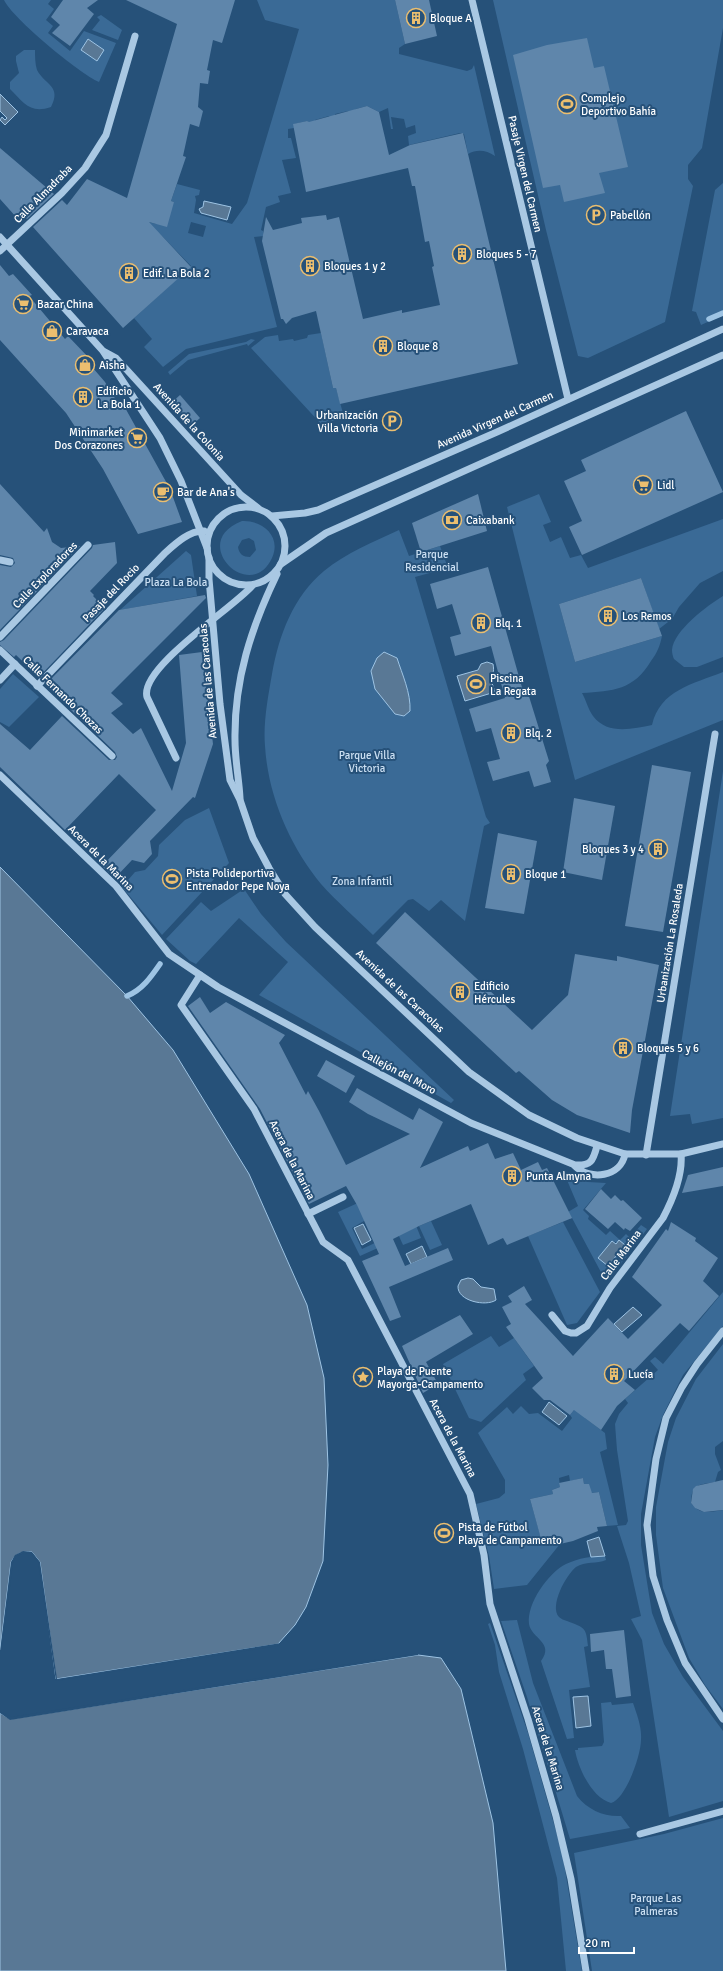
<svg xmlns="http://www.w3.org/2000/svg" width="723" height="1971" viewBox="0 0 723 1971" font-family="Signika,sans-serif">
	<rect width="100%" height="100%" fill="#265179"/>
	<g fill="#3a6a96" fill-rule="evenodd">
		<path d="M 4,0 L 51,0 L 48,4 L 54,9 L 46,20 L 53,26 L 48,33 L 70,51 L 84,31 L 116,43 L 99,82 C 80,74 12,18 4,0 Z"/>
		<path d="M 257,0 L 395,0 L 405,44 L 399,48 L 399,54 L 467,71 L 472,69 L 474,65 L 495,156 C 486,150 477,149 468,154 L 464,134 L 460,133 L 409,145 L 408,136 L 416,133 L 415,125 L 406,128 L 404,119 L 391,117 L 393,129 L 391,129 L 388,108 L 379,112 L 367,106 L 356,109 L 349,115 L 348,111 L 335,114 L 335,119 L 331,120 L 329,116 L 315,120 L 315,123 L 310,124 L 307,121 L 294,124 L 294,128 L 288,129 L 288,138 L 291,138 L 296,158 L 282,160 L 291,193 L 278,196 L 280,202 L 266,207 L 261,230 L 263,231 L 264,236 L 254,237 L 277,327 L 186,349 L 163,367 L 144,347 L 152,339 L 134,318 L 191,266 L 160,234 L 70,201 L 156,224 L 157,218 L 174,202 L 171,201 L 177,184 L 200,190 L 199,195 L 195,196 L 196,200 L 194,213 L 232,224 L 247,203 L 299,29 L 265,20 ZM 191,222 L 206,226 L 203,237 L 188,233 Z"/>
		<path d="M 493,0 L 723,0 L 723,28 L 702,148 L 688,165 L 688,179 L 693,186 L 665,322 L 588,358 L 578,356 L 546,230 Z"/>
		<path d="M 101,15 L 122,30 L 118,40 L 92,30 L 100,20 L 97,17 Z"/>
		<path d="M 24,50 L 35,50 C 35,56 35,64 37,70 C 45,85 62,86 51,107 C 30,114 24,103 10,89 L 10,82 L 19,73 L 16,61 L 16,56 Z"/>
		<path d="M 723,183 L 723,315 L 701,325 L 696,312 L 692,311 L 715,190 Z"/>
		<path d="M 321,333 L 333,388 L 336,388 L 344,417 L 322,425 L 251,348 L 265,337 L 278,335 L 279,341 L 293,339 L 294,341 L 307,338 L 308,335 Z"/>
		<path d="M 251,339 L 255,340 L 248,346 L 247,344 L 188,360 L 170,375 L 168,372 L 189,354 L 246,342 Z"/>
		<path d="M 539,494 L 551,522 L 543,525 L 550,542 L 561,537 L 570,558 L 581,555 L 588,568 L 723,519 L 723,571 L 700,583 L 679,607 L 672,619 L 659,629 L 641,578 L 559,604 L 575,662 L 662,636 C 660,646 657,653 651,661 C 634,690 613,691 582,693 C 586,700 588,709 593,716 C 607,735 632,729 652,725 C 660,690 693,684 723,672 L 723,720 L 575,780 L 507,507 Z"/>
		<path d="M 242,521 C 262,520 282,536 272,558 C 250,605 187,542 242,521 ZM 249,538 L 254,541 L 256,550 L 250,557 C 243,557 239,554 238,547 L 242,540 Z"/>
		<path d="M 399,530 L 409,556 L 440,546 L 448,568 L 415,577 L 486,817 L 490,823 L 484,826 L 465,921 L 441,900 L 429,911 L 413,899 L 408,900 L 373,935 C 356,918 337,902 321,884 C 290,846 268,796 265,746 C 263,723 268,697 272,674 C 279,635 293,597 324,571 C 346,553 373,542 399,530 Z"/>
		<path d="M 186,551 L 191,555 L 197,596 L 120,610 Z"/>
		<path d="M 723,596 L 723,657 L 697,667 L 684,667 L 674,659 C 673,657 672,653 672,650 C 673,631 708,605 723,596 Z"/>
		<path d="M 13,674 L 39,697 L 9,727 L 0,722 L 0,689 Z"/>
		<path d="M 723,771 L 723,1118 L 692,1124 L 690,1114 L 670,1116 Z"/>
		<path d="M 209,808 L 229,863 L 162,935 L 122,887 L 135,872 L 145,870 L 158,856 L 159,845 L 185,820 Z"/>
		<path d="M 244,889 L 261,914 L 286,942 L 454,1100 L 451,1103 L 259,995 L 288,962 L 239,918 L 196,964 L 190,961 L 166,939 L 201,902 L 211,911 Z"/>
		<path d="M 564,1173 L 588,1182 L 606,1183 L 583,1210 L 589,1216 L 588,1219 L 606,1235 L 610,1231 L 620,1240 L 626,1234 L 630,1238 L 641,1225 L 647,1229 L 611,1277 L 606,1273 L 603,1276 L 572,1218 L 570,1219 L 568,1212 L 578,1206 ZM 612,1241 L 625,1245 L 608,1266 L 598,1258 Z"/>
		<path d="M 371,1197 L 364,1221 L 352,1228 L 362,1249 L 377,1242 L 380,1247 L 360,1256 L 338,1212 Z"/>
		<path d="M 431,1221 L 442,1245 L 430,1250 L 419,1226 Z"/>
		<path d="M 563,1222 L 600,1292 L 577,1323 L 567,1325 L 528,1236 Z"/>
		<path d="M 415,1223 L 421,1238 L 403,1245 L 394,1225 Z"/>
		<path d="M 723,1292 L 723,1326 L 683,1375 L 663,1415 L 655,1437 L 641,1514 L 641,1545 L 652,1613 L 664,1644 L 683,1677 L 723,1731 L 723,1801 L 669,1817 L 642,1640 L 631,1619 L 641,1616 L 629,1563 L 617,1526 L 626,1525 L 628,1521 L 617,1450 L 615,1424 L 619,1414 L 628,1403 L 625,1399 L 658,1370 L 650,1361 L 655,1357 L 663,1364 Z"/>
		<path d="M 491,1336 L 499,1347 L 514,1338 L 534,1366 L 523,1374 L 526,1380 L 481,1422 L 469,1418 L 443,1364 Z"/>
		<path d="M 723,1344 L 723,1441 L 715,1447 L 715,1454 L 721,1470 L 718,1472 L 715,1482 C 699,1485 691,1483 691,1503 C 699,1515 710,1512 723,1510 L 723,1709 L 705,1685 L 689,1658 L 663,1588 L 656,1535 L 656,1507 L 668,1442 L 676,1418 L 696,1379 Z"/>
		<path d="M 578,1405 L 588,1413 L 585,1418 L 605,1433 L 607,1449 L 600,1452 L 618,1525 L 607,1526 L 599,1492 L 592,1493 L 584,1484 L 583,1478 L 570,1481 L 569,1475 L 559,1478 L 560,1487 L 552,1490 L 553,1494 L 530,1499 L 541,1538 L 558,1536 L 560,1544 L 527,1585 L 494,1589 L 489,1556 L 476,1504 L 499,1498 L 505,1493 L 505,1480 L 478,1433 L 507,1407 L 513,1414 L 521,1406 L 529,1414 L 538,1413 L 562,1431 L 572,1418 L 570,1415 Z"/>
		<path d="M 605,1556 L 606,1560 C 597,1564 585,1561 576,1567 C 566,1575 549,1606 559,1617 C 561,1619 564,1620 567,1621 C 585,1628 586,1627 588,1646 L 584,1647 L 590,1687 L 569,1690 L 574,1738 L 567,1739 L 541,1661 C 555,1643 531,1638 529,1624 C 526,1604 549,1572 566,1564 C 579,1558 592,1556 605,1556 Z"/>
		<path d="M 517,1620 L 533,1683 L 577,1796 C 588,1810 604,1817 621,1816 L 630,1828 L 570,1839 L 527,1697 L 501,1621 Z"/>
		<path d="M 490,1623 L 528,1733 L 562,1852 L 582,1971 L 566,1971 L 557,1878 L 523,1749 L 499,1672 L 495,1645 L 488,1624 Z"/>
		<path d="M 611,1702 L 612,1705 L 633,1703 C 637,1715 642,1727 641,1740 C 641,1755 626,1799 611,1803 C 592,1798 578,1768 575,1750 L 578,1750 L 578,1748 L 602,1746 L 604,1742 L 601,1703 Z"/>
		<path d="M 723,1818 L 723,1971 L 592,1971 L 574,1853 L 664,1834 Z"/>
	</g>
	<g fill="#597895" stroke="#9ec4e4">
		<path d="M 88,39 L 104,50 L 97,61 L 81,50 Z"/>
		<path d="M 0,94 L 18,112 L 5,125 L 0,120 L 2,117 L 5,120 L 7,118 L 0,111 Z"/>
		<path d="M 204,201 L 231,207 L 227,220 L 201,213 L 199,209 L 203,207 Z"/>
		<path d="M 384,652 L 397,658 C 402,674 411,693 410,711 L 404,716 L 395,714 L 375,689 L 371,671 L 377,658 Z"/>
		<path d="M 487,662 L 493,664 C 494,670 494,673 490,677 L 495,692 L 465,701 L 457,676 L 478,670 L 481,664 Z"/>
		<path d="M 0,867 L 127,996 L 173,1050 L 249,1174 L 307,1305 L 324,1378 L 328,1465 L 323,1561 L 306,1607 L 295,1625 L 278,1644 L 56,1679 L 40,1562 L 32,1552 C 22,1551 16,1553 11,1562 L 0,1650 Z"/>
		<path d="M 363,1224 L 371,1240 L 362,1245 L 354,1228 Z"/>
		<path d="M 619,1240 L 625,1245 L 608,1266 L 598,1258 L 612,1241 L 616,1244 Z"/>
		<path d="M 422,1246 L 427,1257 L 411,1264 L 406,1254 Z"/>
		<path d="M 468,1278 L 473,1279 L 481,1287 L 494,1289 L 496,1300 C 486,1307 457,1301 458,1286 L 461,1280 Z"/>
		<path d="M 633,1307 L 642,1315 L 622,1332 L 614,1324 Z"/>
		<path d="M 549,1402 L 567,1416 L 559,1425 L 542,1412 Z"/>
		<path d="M 599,1537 L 605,1556 L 591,1557 L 587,1541 Z"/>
		<path d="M 418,1655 L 441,1658 L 461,1689 L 493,1823 L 506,1971 L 0,1971 L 0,1713 L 10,1719 Z"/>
		<path d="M 588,1696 L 591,1726 L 576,1728 L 573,1697 Z"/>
	</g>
	<g fill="#265179">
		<path d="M 23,1551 L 32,1552 L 40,1562 L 57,1679 L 281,1643 L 278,1646 L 56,1681 L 38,1562 L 31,1554 L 23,1553 L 16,1557 L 13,1563 L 2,1650 L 0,1652 L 11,1562 L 15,1555 Z"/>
		<path d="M 418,1653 L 418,1655 L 10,1720 L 0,1713 L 0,1711 L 11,1717 Z"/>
	</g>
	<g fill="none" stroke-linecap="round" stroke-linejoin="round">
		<g stroke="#9ec4e4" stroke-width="5.5">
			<path d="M 709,319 L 723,313"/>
			<path d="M 127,996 C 142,990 151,977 160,964"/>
		</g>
	</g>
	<g fill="#5f86ab">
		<path d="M 63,0 L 98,0 L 87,8 L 94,14 L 70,46 L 52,33 L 60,25 L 51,17 Z"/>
		<path d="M 126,0 L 235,0 L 222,43 L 213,40 L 207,70 L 210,71 L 208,84 L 200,83 L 198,107 L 203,111 L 199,127 L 190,124 L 183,156 L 186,157 L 171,201 L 174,202 L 167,227 L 149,222 L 191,267 L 123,328 L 33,227 L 62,200 L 67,205 L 87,179 L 127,198 L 177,24 Z"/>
		<path d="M 395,0 L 429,0 L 437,36 L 405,44 Z"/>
		<path d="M 587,38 L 594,68 L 604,66 L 628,167 L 599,173 L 605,193 L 564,202 L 560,185 L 543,188 L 513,55 L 547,45 Z"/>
		<path d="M 367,106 L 379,112 L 389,155 L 410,145 L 463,133 L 518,364 L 340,404 L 336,388 L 333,388 L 316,311 L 292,318 L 286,324 L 283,319 L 281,319 L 262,241 L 266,217 L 273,230 L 302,223 L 301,218 L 326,215 L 327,220 L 339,217 L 363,319 L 402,310 L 402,313 L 440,305 L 432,267 L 434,266 L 429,241 L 425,242 L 415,186 L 412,186 L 408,168 L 306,192 L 293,124 L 307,121 L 309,122 Z"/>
		<path d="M 0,148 L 54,194 L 27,219 L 22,214 L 17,218 L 0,199 Z"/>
		<path d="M 0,265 L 9,276 L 13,274 L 32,295 L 29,296 L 65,339 L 68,336 L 88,357 L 86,360 L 105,382 L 119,405 L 123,404 L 170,489 L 182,522 L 138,534 L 103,469 L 66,413 L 0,340 Z"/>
		<path d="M 180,395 L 200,418 L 190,427 L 169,405 Z"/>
		<path d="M 686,411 L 723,492 L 582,555 L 569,527 L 582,521 L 564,481 L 586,471 L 581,460 Z"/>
		<path d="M 0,484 L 44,532 L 47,528 L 52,542 L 61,548 L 80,546 L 0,630 L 0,565 L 11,567 L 15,563 L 13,558 L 0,555 Z"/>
		<path d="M 478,494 L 487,531 L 421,552 L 412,523 Z"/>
		<path d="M 115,542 L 117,563 L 90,591 L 94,595 L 93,596 L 105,608 L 39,677 L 16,655 L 14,657 L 0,645 L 0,642 L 4,640 L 92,548 L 93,545 Z"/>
		<path d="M 488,567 L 523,691 L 527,690 L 549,761 L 546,765 L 551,782 L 534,787 L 529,771 L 493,781 L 487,762 L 500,759 L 491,728 L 476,732 L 469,709 L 505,698 L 491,646 L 455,656 L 450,637 L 461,634 L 452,604 L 437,609 L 430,584 Z"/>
		<path d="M 641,578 L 662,636 L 575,662 L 559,604 Z"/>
		<path d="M 205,595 L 206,598 L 111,693 L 123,704 L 111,713 L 133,734 L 141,728 L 172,791 L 186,743 L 179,655 L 202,652 L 213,744 L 195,798 L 193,797 L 150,841 L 152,854 L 144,863 L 132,860 L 115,878 L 102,866 L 156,810 L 119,774 L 65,830 L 0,767 L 0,724 L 30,750 L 62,716 L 109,760 L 115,760 L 117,757 L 115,752 L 69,708 L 70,707 L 46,684 L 119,610 Z"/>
		<path d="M 652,765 L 691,772 L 663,932 L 625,926 Z"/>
		<path d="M 574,798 L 615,806 L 602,880 L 563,872 Z"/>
		<path d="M 498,833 L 537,841 L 524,914 L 485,908 Z"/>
		<path d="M 405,912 L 532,1030 L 568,995 L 575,954 L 617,961 L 617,956 L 659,965 L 632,1110 L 630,1133 L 577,1115 L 552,1100 L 519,1071 L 516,1073 L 376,943 Z"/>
		<path d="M 200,997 L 210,1013 L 226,1002 L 285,1035 L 279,1043 L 306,1095 L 308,1091 L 319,1111 L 346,1165 L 410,1134 L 368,1114 L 349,1102 L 357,1088 L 413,1120 L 419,1108 L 443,1122 L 420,1168 L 468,1146 L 470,1151 L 488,1143 L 495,1159 L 513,1153 L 521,1170 L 538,1162 L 542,1170 L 547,1168 L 572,1218 L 507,1245 L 503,1238 L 488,1245 L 471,1204 L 419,1226 L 393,1239 L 405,1266 L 448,1248 L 453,1260 L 389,1287 L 401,1317 L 390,1321 L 362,1261 L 379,1254 L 357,1205 L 346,1186 L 309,1204 L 260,1109 L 188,1006 Z"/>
		<path d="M 326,1060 L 355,1076 L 346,1093 L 317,1076 Z"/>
		<path d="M 723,1167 L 723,1186 L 682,1193 L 688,1175 Z"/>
		<path d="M 601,1189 L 611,1199 L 615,1195 L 621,1201 L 623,1200 L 642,1218 L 630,1231 L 625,1228 L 624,1230 L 615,1222 L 608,1229 L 585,1209 Z"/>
		<path d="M 671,1222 L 696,1238 L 695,1241 L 718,1258 L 703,1281 L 719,1296 L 689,1331 L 680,1323 L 624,1381 L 635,1390 L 617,1406 L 601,1430 L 574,1410 L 570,1415 L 550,1400 L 544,1400 L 532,1388 L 543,1378 L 506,1327 L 511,1324 L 502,1307 L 512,1302 L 508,1296 L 524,1286 L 532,1300 L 525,1304 L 573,1356 L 608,1318 L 628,1339 L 662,1305 L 632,1277 L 666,1229 L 668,1231 Z"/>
		<path d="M 460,1315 L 473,1334 L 426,1362 L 438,1384 L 423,1393 L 402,1346 Z"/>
		<path d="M 583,1478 L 584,1484 L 589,1484 L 592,1493 L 599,1492 L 607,1526 L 597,1527 L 598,1531 L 573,1541 L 560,1544 L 558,1536 L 541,1539 L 530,1499 L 553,1494 L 552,1490 L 560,1487 L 559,1483 Z"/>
		<path d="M 723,1480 L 723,1510 L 704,1512 L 695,1508 L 691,1503 L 693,1489 L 696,1486 Z"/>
		<path d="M 624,1630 L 631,1696 L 616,1698 L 612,1669 L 606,1669 L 604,1650 L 591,1652 L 590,1634 Z"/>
	</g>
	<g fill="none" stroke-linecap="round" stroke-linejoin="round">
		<g stroke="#a9c8e3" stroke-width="7">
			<path d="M 472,0 L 568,399"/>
			<path d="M 0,237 L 103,351 L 160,438 L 181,481 L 207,548"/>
			<path d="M 0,251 L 62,193 L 85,168 L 106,135 L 135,36"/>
			<path d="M 105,352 L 116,358 L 241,495 L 258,508"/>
			<circle cx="246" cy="546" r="39"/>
			<path d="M 272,516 L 305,513 L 318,510 L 497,432 L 723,329"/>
			<path d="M 209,558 L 209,579 L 220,704 L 230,780 L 240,800 L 253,838 L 269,868 L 285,894 L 315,927 L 469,1072 L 529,1115 L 577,1138 L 625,1154 L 681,1154 L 723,1144"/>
			<path d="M 0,560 L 10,562"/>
			<path d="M 281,564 L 326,533 L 723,355"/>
			<path d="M 0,637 L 88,545"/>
			<path d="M 0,650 L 112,756"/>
			<path d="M 0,680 L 15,664"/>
			<path d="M 37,686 L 165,553 C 175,544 190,530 204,531"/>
			<path d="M 176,758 L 147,697 C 139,668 233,608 252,586"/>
			<path d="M 0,775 L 116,886 L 169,954 L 218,987 L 471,1123 L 575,1165 C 591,1166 593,1161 597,1146"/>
			<path d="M 240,798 C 239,779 235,760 235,740 C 234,680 251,628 277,574"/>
			<path d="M 200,975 L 181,1005 L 254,1109 L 323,1242 L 348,1260 L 470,1494 L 484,1555 L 490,1604 L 528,1719 L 556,1816 L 571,1879 L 586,1971"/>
			<path d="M 646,1155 L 715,734"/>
			<path d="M 575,1166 C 590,1181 621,1177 625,1154"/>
			<path d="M 308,1214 L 343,1197"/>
			<path d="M 552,1315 L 565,1331 L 571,1333 L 576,1333 L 587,1326 L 610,1288 L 663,1218 C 673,1199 683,1176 681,1154"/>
			<path d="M 723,1331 L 697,1364 L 682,1387 L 666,1418 L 656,1459 L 647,1525 L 653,1576 L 667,1620 L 685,1663 L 723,1719"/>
			<path d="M 640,1834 L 723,1811"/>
		</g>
	</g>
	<defs>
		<symbol id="building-ring" viewBox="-11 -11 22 22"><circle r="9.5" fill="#265179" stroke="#ebbe6f" stroke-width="1.5"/><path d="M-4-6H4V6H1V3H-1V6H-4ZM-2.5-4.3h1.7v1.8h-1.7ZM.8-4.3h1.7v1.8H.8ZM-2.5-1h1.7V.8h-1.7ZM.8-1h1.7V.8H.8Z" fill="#ebbe6f"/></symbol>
		<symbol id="stadium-ring" viewBox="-11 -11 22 22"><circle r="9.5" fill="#265179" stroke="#ebbe6f" stroke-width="1.5"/><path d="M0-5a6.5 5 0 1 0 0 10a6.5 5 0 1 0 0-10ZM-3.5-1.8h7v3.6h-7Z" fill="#ebbe6f"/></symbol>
		<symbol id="parking-ring" viewBox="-11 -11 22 22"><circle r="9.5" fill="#265179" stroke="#ebbe6f" stroke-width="1.5"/><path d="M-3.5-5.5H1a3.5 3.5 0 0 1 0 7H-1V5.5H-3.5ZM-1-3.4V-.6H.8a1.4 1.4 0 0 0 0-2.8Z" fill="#ebbe6f"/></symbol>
		<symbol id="supermarket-ring" viewBox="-11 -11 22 22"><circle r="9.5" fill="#265179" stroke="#ebbe6f" stroke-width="1.5"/><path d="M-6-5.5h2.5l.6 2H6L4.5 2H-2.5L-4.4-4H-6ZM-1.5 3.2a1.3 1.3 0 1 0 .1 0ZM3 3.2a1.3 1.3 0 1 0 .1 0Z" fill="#ebbe6f"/></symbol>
		<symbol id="shop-ring" viewBox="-11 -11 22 22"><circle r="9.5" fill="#265179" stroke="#ebbe6f" stroke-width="1.5"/><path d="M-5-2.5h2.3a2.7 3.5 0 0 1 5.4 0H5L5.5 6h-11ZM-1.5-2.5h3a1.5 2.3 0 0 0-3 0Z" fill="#ebbe6f"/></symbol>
		<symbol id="cafe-ring" viewBox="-11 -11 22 22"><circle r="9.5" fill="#265179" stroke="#ebbe6f" stroke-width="1.5"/><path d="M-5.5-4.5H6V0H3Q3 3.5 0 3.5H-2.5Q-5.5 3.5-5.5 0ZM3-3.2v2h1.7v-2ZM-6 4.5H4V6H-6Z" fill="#ebbe6f"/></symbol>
		<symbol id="bank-ring" viewBox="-11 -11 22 22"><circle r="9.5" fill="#265179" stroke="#ebbe6f" stroke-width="1.5"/><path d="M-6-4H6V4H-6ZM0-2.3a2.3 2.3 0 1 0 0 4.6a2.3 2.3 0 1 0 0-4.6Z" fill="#ebbe6f"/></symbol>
		<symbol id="sight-ring" viewBox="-11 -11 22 22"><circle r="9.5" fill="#265179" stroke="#ebbe6f" stroke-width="1.5"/><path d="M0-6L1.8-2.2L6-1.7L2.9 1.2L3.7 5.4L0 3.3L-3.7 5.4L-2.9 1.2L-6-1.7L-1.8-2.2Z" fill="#ebbe6f"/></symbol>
	</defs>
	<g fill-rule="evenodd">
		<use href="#building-ring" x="405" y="7" width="22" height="22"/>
		<use href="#stadium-ring" x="556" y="93" width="22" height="22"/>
		<use href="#parking-ring" x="585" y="204" width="22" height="22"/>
		<use href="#building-ring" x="451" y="243" width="22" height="22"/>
		<use href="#building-ring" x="299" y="255" width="22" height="22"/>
		<use href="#building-ring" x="118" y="262" width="22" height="22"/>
		<use href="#supermarket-ring" x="12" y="293" width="22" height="22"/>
		<use href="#shop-ring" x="41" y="320" width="22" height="22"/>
		<use href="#building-ring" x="372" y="335" width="22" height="22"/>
		<use href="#shop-ring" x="74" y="354" width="22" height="22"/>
		<use href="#building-ring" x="72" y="386" width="22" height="22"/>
		<use href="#parking-ring" x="381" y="410" width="22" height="22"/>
		<use href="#supermarket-ring" x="126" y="427" width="22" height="22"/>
		<use href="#supermarket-ring" x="632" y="474" width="22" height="22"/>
		<use href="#cafe-ring" x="152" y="481" width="22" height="22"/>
		<use href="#bank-ring" x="441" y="509" width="22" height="22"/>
		<use href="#building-ring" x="597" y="605" width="22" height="22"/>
		<use href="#building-ring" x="470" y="612" width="22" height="22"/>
		<use href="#stadium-ring" x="465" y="673" width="22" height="22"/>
		<use href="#building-ring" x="500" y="722" width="22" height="22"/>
		<use href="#building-ring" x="647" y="838" width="22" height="22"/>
		<use href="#building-ring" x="500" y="863" width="22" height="22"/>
		<use href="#stadium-ring" x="161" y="868" width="22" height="22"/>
		<use href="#building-ring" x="449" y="981" width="22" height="22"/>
		<use href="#building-ring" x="612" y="1037" width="22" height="22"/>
		<use href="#building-ring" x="501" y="1165" width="22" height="22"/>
		<use href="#building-ring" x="603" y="1363" width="22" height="22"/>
		<use href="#sight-ring" x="352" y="1366" width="22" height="22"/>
		<use href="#stadium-ring" x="433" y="1522" width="22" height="22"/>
	</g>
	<g text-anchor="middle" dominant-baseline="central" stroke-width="4" stroke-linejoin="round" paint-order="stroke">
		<g font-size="11" fill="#fff" stroke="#265179" text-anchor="start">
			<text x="430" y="18">Bloque A</text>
			<text x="581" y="98">Complejo<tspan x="581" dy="13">Deportivo Bahía</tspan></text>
			<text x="610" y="215">Pabellón</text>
			<text x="476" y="254">Bloques 5 - 7</text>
			<text x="324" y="266">Bloques 1 y 2</text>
			<text x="143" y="273">Edif. La Bola 2</text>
			<text x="37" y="304">Bazar China</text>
			<text x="66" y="331">Caravaca</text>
			<text x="397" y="346">Bloque 8</text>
			<text x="99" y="365">Aisha</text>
			<text x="97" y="391">Edificio<tspan x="97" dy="13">La Bola 1</tspan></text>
			<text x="378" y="415" text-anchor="end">Urbanización<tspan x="378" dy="13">Villa Victoria</tspan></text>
			<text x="123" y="432" text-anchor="end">Minimarket<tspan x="123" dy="13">Dos Corazones</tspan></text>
			<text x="657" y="485">Lidl</text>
			<text x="177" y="492">Bar de Ana's</text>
			<text x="466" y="520">Caixabank</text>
			<text x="622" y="616">Los Remos</text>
			<text x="495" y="623">Blq. 1</text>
			<text x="490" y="678">Piscina<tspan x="490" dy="13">La Regata</tspan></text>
			<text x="525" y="733">Blq. 2</text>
			<text x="644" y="849" text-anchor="end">Bloques 3 y 4</text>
			<text x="186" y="873">Pista Polideportiva<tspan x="186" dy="13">Entrenador Pepe Noya</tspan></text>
			<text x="525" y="874">Bloque 1</text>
			<text x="474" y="986">Edificio<tspan x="474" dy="13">Hércules</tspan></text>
			<text x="637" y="1048">Bloques 5 y 6</text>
			<text x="526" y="1176">Punta Almyna</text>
			<text x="377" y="1371">Playa de Puente<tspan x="377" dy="13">Mayorga-Campamento</tspan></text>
			<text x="628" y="1374">Lucía</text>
			<text x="458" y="1527">Pista de Fútbol<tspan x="458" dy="13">Playa de Campamento</tspan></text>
		</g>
		<g font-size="11" fill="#fff" stroke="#265179">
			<text transform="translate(525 174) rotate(77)">Pasaje Virgen del Carmen</text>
			<text transform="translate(43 194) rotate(-45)">Calle Almadraba</text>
			<text transform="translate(495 420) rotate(-24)">Avenida Virgen del Carmen</text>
			<text transform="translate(189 422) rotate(48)">Avenida de la Colonia</text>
			<text transform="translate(45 575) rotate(-46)">Calle Exploradores</text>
			<text transform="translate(111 593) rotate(-46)">Pasaje del Rocio</text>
			<text transform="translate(208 681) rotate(-95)">Avenida de las Caracolas</text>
			<text transform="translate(63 695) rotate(44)">Calle Fernando Chozas</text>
			<text transform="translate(101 858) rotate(45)">Acera de la Marina</text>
			<text transform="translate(670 943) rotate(-81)">Urbanización La Rosaleda</text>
			<text transform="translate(400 991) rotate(43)">Avenida de las Caracolas</text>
			<text transform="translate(399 1072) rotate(28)">Callejón del Moro</text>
			<text transform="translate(292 1160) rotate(63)">Acera de la Marina</text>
			<text transform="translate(621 1255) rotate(-53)">Calle Marina</text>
			<text transform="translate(453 1438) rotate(62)">Acera de la Marina</text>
			<text transform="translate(548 1748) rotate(73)">Acera de la Marina</text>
		</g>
		<g font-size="11" fill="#cce0f3" stroke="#265179">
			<text x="432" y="554">Parque<tspan x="432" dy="13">Residencial</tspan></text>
			<text x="176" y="582">Plaza La Bola</text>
			<text x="367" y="755">Parque Villa<tspan x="367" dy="13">Victoria</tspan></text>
			<text x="362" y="881">Zona Infantil</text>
			<text x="656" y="1898">Parque Las<tspan x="656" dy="13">Palmeras</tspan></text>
		</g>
	</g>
	<path d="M579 1947v6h55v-6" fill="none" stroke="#ffffff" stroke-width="2"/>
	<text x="585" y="1947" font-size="12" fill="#ffffff" stroke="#265179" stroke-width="3" paint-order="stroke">20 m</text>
</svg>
